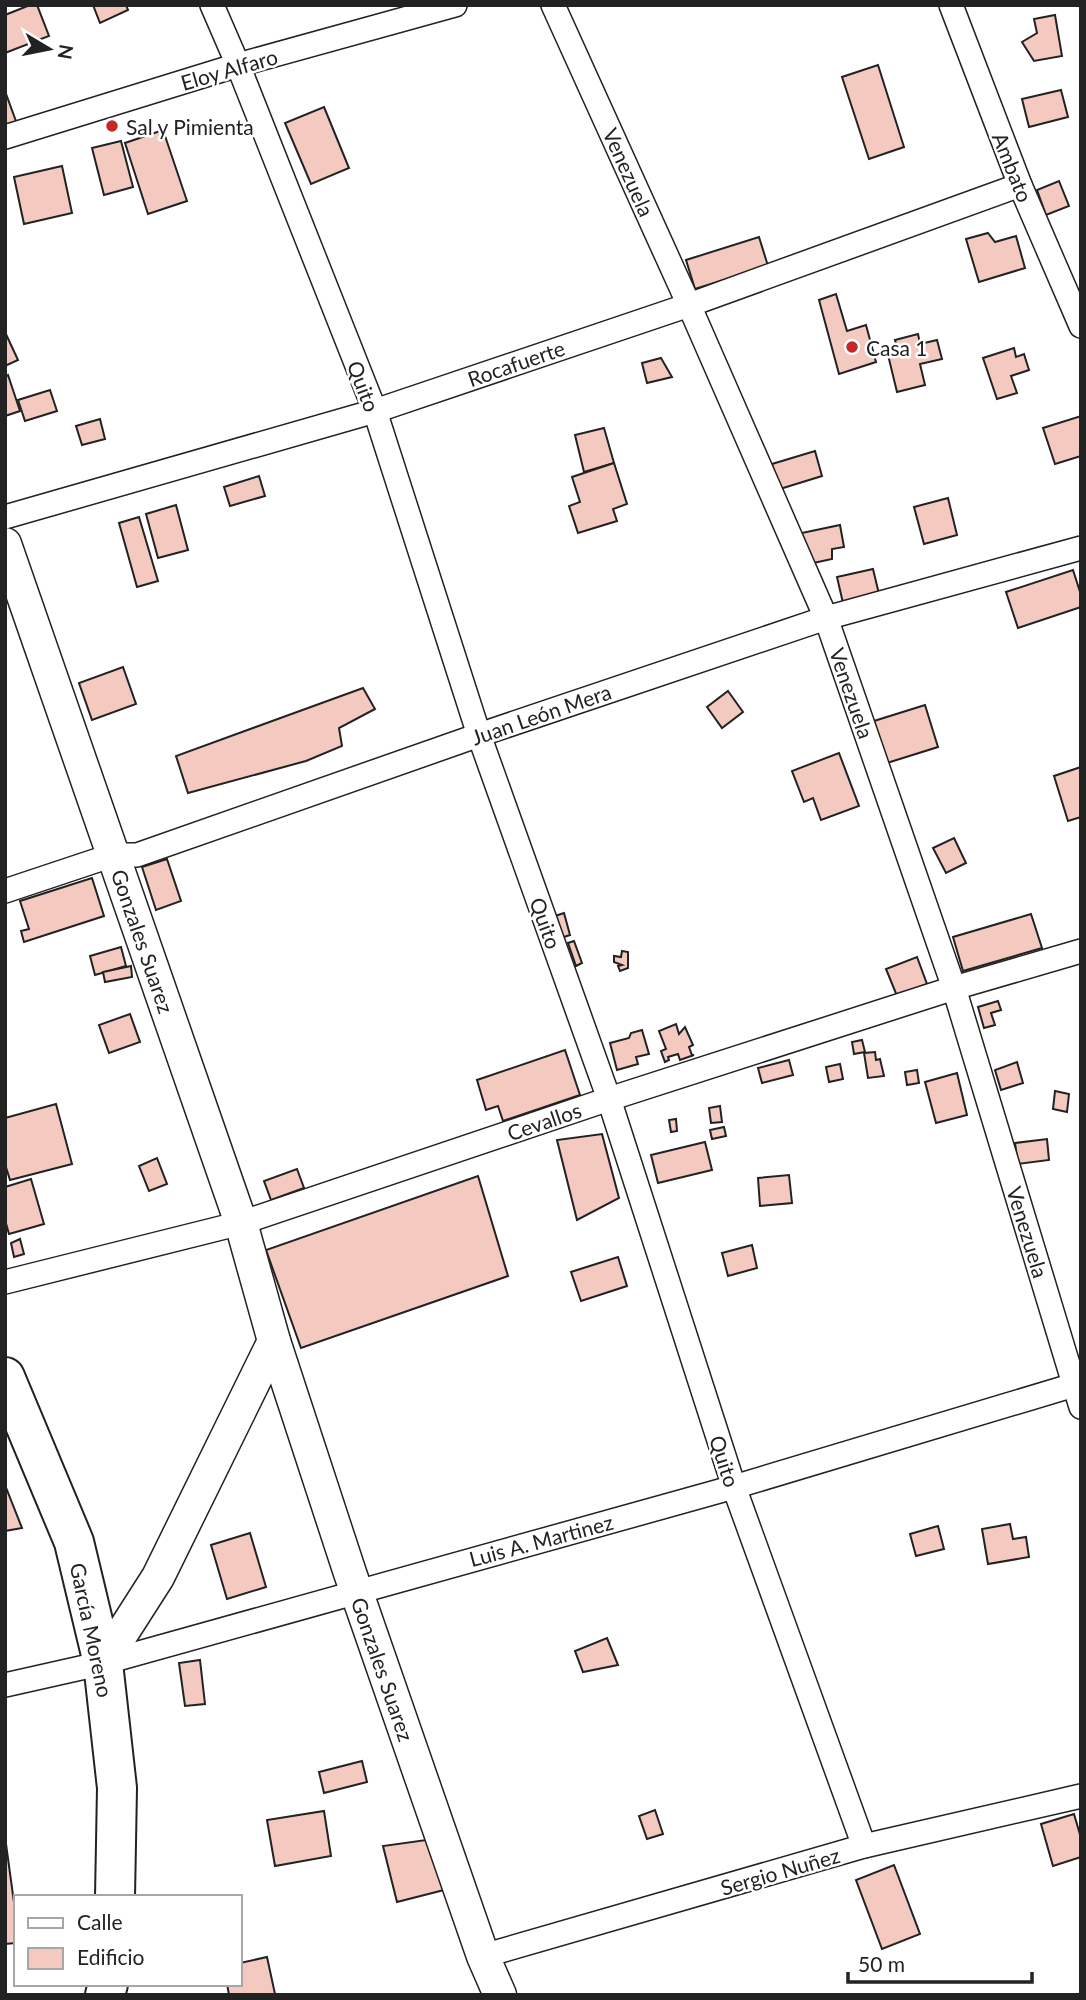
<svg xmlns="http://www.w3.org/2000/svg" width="1086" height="2000" viewBox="0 0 1086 2000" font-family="Lato,sans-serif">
	<rect width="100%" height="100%" fill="#fff"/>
	<g fill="#f3c9c0" stroke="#222" stroke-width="2">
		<path d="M 30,5 L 37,5 L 49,36 L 5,53 L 5,15 Z"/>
		<path d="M 93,5 L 126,5 L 128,10 L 100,23 Z"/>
		<path d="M 1055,15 L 1062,56 L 1034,61 L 1022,42 L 1037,33 L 1034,19 Z"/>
		<path d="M 878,65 L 904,147 L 869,159 L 842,77 Z"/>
		<path d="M 1061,90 L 1068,117 L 1029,127 L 1022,99 Z"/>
		<path d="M 5,91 L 17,124 L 5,127 Z"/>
		<path d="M 324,107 L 349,168 L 311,184 L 285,123 Z"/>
		<path d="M 163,130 L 187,201 L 148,214 L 125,143 Z"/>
		<path d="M 121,141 L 133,187 L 104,195 L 92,148 Z"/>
		<path d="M 62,166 L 72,213 L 24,224 L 14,177 Z"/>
		<path d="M 1059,181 L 1069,206 L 1046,215 L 1037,190 Z"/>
		<path d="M 988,233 L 995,242 L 1016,236 L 1025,268 L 979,282 L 966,239 Z"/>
		<path d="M 759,237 L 768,266 L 695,289 L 686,260 Z"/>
		<path d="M 836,294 L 847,331 L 866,325 L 876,362 L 839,374 L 819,300 Z"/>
		<path d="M 5,332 L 18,360 L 5,366 Z"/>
		<path d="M 918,334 L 920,344 L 937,340 L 942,359 L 920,364 L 925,385 L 897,392 L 888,355 L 897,348 L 895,340 Z"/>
		<path d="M 1014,348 L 1016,357 L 1024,354 L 1029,370 L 1011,376 L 1017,393 L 997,399 L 983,358 Z"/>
		<path d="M 661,358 L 672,377 L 647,383 L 642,363 Z"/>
		<path d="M 8,375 L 20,411 L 5,416 L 5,377 Z"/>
		<path d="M 50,390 L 57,411 L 25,421 L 18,400 Z"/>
		<path d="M 1081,416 L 1081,456 L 1055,464 L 1043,428 Z"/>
		<path d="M 100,419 L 105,439 L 82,445 L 76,426 Z"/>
		<path d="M 604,428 L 614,463 L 584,472 L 575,435 Z"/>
		<path d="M 815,451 L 822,476 L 780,489 L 772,464 Z"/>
		<path d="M 614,463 L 627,504 L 613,509 L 617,521 L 578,533 L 569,506 L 580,502 L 572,477 Z"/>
		<path d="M 259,476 L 265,496 L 230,506 L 224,487 Z"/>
		<path d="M 948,498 L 957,535 L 924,544 L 914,507 Z"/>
		<path d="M 176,505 L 188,550 L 158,558 L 146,514 Z"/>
		<path d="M 139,517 L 158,581 L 137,587 L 119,523 Z"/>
		<path d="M 840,525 L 844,547 L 832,549 L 832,559 L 804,565 L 797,534 Z"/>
		<path d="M 873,569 L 879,594 L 843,603 L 837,577 Z"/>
		<path d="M 1073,570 L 1081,595 L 1081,607 L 1018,628 L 1006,592 Z"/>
		<path d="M 123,667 L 136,704 L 92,720 L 79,683 Z"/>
		<path d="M 363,688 L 375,709 L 339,728 L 342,746 L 306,761 L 188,793 L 176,756 Z"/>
		<path d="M 728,691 L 743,712 L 722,728 L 707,707 Z"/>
		<path d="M 925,705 L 938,747 L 887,763 L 874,721 Z"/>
		<path d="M 839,753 L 859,806 L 821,820 L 813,798 L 804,802 L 792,771 Z"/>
		<path d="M 1081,767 L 1081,817 L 1068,821 L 1054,776 Z"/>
		<path d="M 954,838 L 966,863 L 946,873 L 933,848 Z"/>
		<path d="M 167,859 L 181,901 L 156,910 L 142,867 Z"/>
		<path d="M 92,878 L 104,916 L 24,942 L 21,931 L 29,929 L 20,901 Z"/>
		<path d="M 564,913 L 570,935 L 561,938 L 555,916 Z"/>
		<path d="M 1031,914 L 1042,948 L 963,971 L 953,937 Z"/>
		<path d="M 574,941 L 582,963 L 576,966 L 568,943 Z"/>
		<path d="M 121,947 L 126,966 L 95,975 L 90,956 Z"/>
		<path d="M 622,951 L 628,952 L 628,968 L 620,971 L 618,966 L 622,965 L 614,962 L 614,956 L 621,957 Z"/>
		<path d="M 917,957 L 927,984 L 897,996 L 886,969 Z"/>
		<path d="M 131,966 L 132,977 L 105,982 L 103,972 Z"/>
		<path d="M 998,1001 L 1001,1010 L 991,1013 L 995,1025 L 984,1028 L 978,1007 Z"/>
		<path d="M 130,1014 L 140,1042 L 109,1053 L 99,1025 Z"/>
		<path d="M 676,1024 L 679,1034 L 685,1027 L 693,1045 L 689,1047 L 692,1055 L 694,1055 L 680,1060 L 678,1054 L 668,1057 L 669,1060 L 665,1062 L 661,1051 L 666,1049 L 659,1031 Z"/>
		<path d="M 642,1030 L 649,1054 L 636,1057 L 638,1064 L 617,1070 L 610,1043 L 629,1038 L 631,1033 Z"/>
		<path d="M 862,1040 L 865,1052 L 854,1054 L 852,1042 Z"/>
		<path d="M 565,1050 L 580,1095 L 503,1121 L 498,1106 L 486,1110 L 477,1080 Z"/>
		<path d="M 875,1052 L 876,1060 L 880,1059 L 884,1076 L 868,1078 L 864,1053 Z"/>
		<path d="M 789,1060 L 793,1075 L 762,1083 L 758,1068 Z"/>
		<path d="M 1017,1062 L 1023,1083 L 1001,1090 L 995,1070 Z"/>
		<path d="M 840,1064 L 843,1079 L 829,1082 L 826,1067 Z"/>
		<path d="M 917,1070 L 919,1083 L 907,1085 L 905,1072 Z"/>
		<path d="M 957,1073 L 967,1115 L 936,1123 L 925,1082 Z"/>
		<path d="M 1055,1091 L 1069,1094 L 1067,1112 L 1053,1109 Z"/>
		<path d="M 56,1104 L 72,1164 L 10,1180 L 5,1164 L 5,1118 Z"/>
		<path d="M 720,1106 L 722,1122 L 711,1123 L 709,1108 Z"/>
		<path d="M 676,1119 L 677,1131 L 671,1132 L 669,1120 Z"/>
		<path d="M 724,1127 L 726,1136 L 712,1139 L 710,1130 Z"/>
		<path d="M 602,1134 L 619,1198 L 577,1220 L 557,1140 Z"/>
		<path d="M 1047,1139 L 1049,1160 L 1018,1164 L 1015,1143 Z"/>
		<path d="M 705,1142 L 712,1170 L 658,1183 L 651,1155 Z"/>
		<path d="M 157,1158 L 167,1184 L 149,1191 L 139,1166 Z"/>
		<path d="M 297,1169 L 304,1188 L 271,1200 L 264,1181 Z"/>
		<path d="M 789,1175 L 792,1203 L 760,1206 L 758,1178 Z"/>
		<path d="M 478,1176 L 508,1276 L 301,1348 L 266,1250 Z"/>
		<path d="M 31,1179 L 44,1224 L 9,1234 L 5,1220 L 5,1187 Z"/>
		<path d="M 20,1239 L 24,1254 L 14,1257 L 11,1243 Z"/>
		<path d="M 752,1245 L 757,1268 L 728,1276 L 722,1253 Z"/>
		<path d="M 618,1257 L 627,1286 L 581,1301 L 571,1272 Z"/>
		<path d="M 5,1485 L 22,1528 L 5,1531 Z"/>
		<path d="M 1010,1524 L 1013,1539 L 1026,1537 L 1029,1557 L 988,1564 L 982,1529 Z"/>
		<path d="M 938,1526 L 944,1549 L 916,1556 L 910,1534 Z"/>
		<path d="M 250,1533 L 266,1587 L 227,1599 L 211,1545 Z"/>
		<path d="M 607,1638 L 618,1665 L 583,1672 L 575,1651 Z"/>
		<path d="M 200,1660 L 205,1704 L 185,1706 L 179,1663 Z"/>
		<path d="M 362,1761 L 367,1782 L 324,1793 L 319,1772 Z"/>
		<path d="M 655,1810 L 663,1834 L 647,1839 L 639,1816 Z"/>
		<path d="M 324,1811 L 331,1856 L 275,1866 L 267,1820 Z"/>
		<path d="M 1074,1814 L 1081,1838 L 1081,1857 L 1053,1866 L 1041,1824 Z"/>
		<path d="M 426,1840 L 444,1890 L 397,1902 L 383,1846 Z"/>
		<path d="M 6,1844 L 16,1917 L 16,1943 L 5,1944 Z"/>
		<path d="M 894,1865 L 920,1934 L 882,1949 L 856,1880 Z"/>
		<path d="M 267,1957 L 275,1994 L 229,1995 L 227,1984 L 240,1984 L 240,1963 Z"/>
	</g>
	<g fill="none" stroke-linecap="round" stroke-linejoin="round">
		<defs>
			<g id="street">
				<path d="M 212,5 L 238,65 L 375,411 L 479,735 L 609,1099 L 734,1487 L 864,1846"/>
				<path d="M 553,5 L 689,305 L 826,618 L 954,988 L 1081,1407"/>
				<path d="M 951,5 L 1020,185 L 1081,326"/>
				<path d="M 5,137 L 238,65 L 455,5"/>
				<path d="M 5,517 L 375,411 L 689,305 L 1020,185"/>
				<path d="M 5,891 L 113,855 L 137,855 L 479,735 L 826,618 L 1081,548"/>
				<path d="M 5,1282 L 241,1223 L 609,1099 L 954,988 L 1081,951"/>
				<path d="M 5,1685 L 103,1663 L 734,1487 L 1074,1385"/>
				<path d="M 483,1956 L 864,1846 L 1081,1796"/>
			</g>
			<g id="secondary">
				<path d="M 5,544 L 241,1223 L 274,1341 L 158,1577 L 103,1663"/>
				<path d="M 274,1341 L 350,1573 L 483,1956 L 500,1995"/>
			</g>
			<g id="highway">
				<path d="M 5,1377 L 74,1542 L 103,1663 L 117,1788 L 115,1897"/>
				<path d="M 105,1995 L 108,1984"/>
			</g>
		</defs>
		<use href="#street" stroke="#222" stroke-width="26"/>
		<use href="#secondary" stroke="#222" stroke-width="35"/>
		<use href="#highway" stroke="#222" stroke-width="42"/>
		<use href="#street" stroke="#fff" stroke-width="23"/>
		<use href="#secondary" stroke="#fff" stroke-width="32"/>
		<use href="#highway" stroke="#fff" stroke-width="38"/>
	</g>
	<g fill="#c62828" stroke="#fff" stroke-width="2.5">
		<circle cx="112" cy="126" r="7"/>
		<circle cx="852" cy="347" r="7"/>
	</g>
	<g text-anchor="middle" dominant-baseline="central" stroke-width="5" stroke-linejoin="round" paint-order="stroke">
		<g font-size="21" fill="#222" stroke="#fff">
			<text transform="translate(229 69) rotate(-16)">Eloy Alfaro</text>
			<text transform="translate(1013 167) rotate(68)">Ambato</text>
			<text transform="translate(629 172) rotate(66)">Venezuela</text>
			<text transform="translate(516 363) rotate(-19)">Rocafuerte</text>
			<text transform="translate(364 386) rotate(69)">Quito</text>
			<text transform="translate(852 693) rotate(71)">Venezuela</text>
			<text transform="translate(541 714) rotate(-19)">Juan León Mera</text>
			<text transform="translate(546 923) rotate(70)">Quito</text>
			<text transform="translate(143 941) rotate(71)">Gonzales Suarez</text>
			<text transform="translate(544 1121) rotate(-19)">Cevallos</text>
			<text transform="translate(1028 1232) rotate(73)">Venezuela</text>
			<text transform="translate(725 1461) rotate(72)">Quito</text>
			<text transform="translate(541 1540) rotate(-15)">Luis A. Martinez</text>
			<text transform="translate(92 1630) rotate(78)">García Moreno</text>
			<text transform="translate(383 1669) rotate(71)">Gonzales Suarez</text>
			<text transform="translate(780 1871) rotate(-16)">Sergio Nuñez</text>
		</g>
		<g font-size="21" fill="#222" stroke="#fff" text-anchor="start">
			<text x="126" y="126">Sal y Pimienta</text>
			<text x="866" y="347">Casa 1</text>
		</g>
	</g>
	<rect width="1086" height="2000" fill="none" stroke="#222222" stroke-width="14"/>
	<rect x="14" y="1895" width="228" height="91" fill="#ffffff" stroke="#a7a7a7" stroke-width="2"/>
	<rect x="28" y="1918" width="35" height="10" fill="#ffffff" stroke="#a7a7a7" stroke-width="2"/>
	<text x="77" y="1930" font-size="21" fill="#222222">Calle</text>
	<rect x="28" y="1948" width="35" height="21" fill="#f3c9c0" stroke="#a7a7a7" stroke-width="2"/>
	<text x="77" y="1965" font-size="21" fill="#222222">Edificio</text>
	<g transform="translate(49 49) rotate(100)" stroke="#ffffff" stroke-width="5" paint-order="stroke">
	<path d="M0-5L12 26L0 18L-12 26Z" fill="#222222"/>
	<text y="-10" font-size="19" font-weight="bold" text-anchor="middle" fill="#222222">N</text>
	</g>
	<path d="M848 1972v10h184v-10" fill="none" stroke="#222222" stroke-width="3.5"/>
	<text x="858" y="1972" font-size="21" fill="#222222" stroke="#ffffff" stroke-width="5" paint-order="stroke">50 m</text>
</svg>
